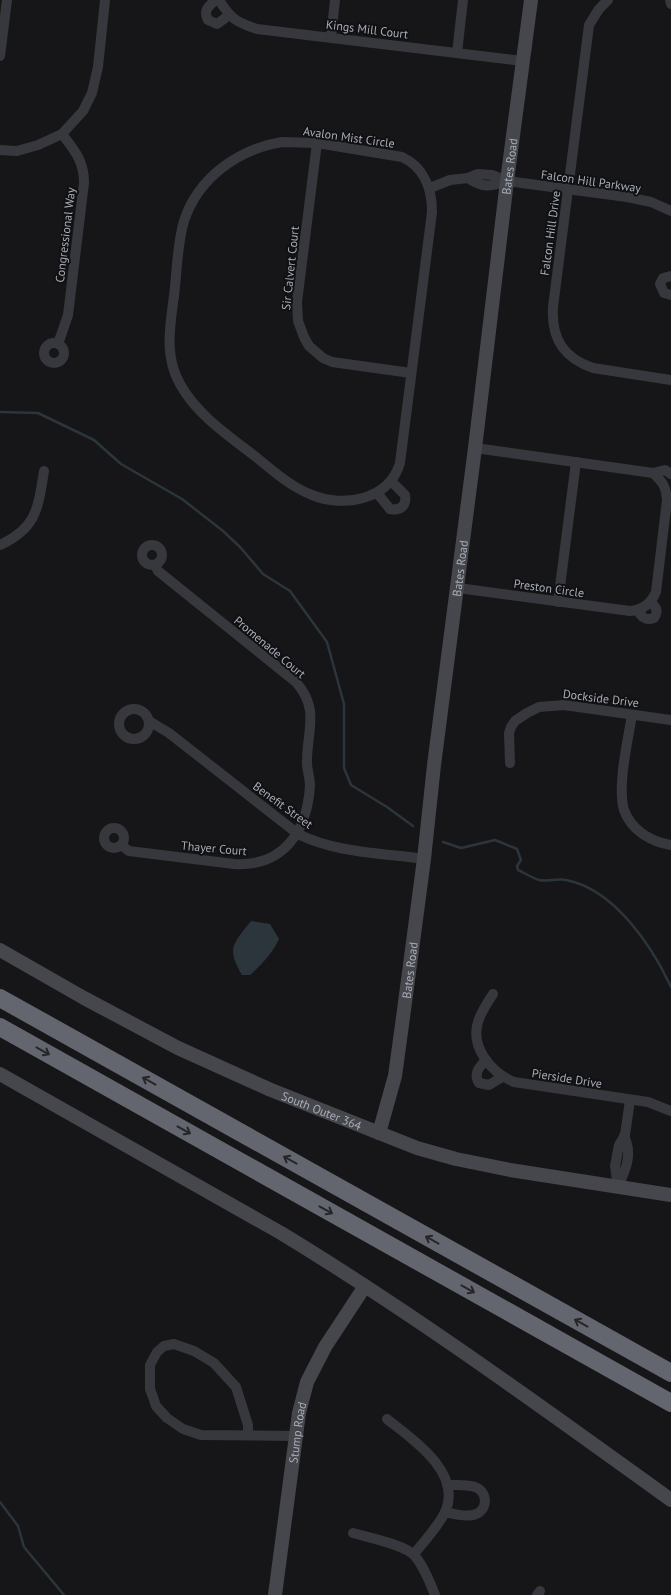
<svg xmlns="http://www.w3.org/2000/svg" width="671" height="1595" viewBox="0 0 671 1595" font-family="'PT Sans',sans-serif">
	<rect width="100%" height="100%" fill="#161618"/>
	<path fill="#2c353c" d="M 251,921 L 270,924 L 279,939 C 272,954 262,964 250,975 L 242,975 C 226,948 233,944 251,921 Z"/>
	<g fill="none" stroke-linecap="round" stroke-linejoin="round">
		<g stroke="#2c353c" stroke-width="2.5">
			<path d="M 0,412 L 38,413 L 94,440 L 121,464 L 182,499 L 223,531 L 240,547 L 263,574 L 290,591 L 327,642 L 344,704 L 344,768 L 351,785 L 387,807 L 413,826"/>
			<path d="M 443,842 L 461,848 L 495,840 L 517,849 L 521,860 L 517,866 L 518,870 C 525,873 532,878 539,880 C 548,882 557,878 566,880 C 614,889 652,946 671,987"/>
			<path d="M 0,1502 L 18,1526 L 24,1547 L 64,1595"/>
		</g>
		<g stroke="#37383d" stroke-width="10">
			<path d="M 216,0 C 208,6 203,11 208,20 L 217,24 L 228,16"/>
			<path d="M 219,0 C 230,18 236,22 257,29 L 523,61"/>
			<path d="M 608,0 L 599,9 L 589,25 L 553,307 C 551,338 563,358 593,368 L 671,380"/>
			<path d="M 670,0 L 671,4"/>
			<path d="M 331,37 L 335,0"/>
			<path d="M 457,53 L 463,0"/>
			<path d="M 0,56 L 7,0"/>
			<path d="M 282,142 L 317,143 L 402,157 C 424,167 432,189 432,212 L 400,463 C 389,500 344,508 312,495 C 291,487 273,471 256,457 C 229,436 197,415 180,384 C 164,356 170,326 174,296 C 177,272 177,244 184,221 C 198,178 238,149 282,142 Z"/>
			<path d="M 317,143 L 297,302 L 298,321 L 304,337 L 309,346 L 323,358 L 332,362 L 411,373"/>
			<path d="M 0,150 L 17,151 L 38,145 L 62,134 L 83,111 L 92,93 L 98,67 L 105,0"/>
			<path d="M 468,178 C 483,188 490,187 507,181"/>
			<path d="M 430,188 L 450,180 L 468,178 L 478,174 L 492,175 L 507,181 L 627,197 L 651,202 L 671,211"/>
			<path d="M 671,276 L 663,278 L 660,284 L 664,293 L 671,295"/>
			<circle cx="54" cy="353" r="10"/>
			<path d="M 58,344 L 68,315 L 84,183 C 84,161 75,151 62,134"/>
			<path d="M 653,473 L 665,470 L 671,474"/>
			<path d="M 377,493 L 390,509 C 400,511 407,506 405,495 L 391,481"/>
			<path d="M 0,545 C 37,528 38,508 44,471"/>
			<circle cx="152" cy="555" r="10"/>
			<path d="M 458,588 L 630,611 C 642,610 651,604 656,592 L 667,500 C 666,487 663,482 653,473 L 475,448"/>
			<path d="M 558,602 L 576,462"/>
			<path d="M 637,610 C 642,617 645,621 654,618 C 659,611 656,607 651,602"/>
			<circle cx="134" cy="724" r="15"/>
			<path d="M 632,715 C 628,739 617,787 624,810 C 631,830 651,842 671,845"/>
			<path d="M 149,721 L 169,733 L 298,834 C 336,853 382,853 424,859"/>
			<path d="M 510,763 L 509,733 L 511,727 L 515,721 L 527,713 L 539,707 L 564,705 L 671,720"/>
			<circle cx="114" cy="838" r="10"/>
			<path d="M 121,845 L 129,851 L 234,864 C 284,867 307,831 310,786 C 310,776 306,768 307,759 C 308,727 319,709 296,682 L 158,571 L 155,565"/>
			<path d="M 493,994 C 487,1003 481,1012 478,1022 C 470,1048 492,1073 514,1082 L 648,1102 L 671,1111"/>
			<path d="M 486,1060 C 479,1067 473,1074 479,1083 L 489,1085 L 502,1077"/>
			<path d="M 618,1186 C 626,1170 633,1153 624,1136"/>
			<path d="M 618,1187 L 615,1166 L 619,1145 L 625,1135 L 630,1100"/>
			<path d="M 387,1419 C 412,1439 461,1471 446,1510 C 441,1523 423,1543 414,1554"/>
			<path d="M 248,1435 L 248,1425 L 236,1387 L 214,1363 L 194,1351 L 174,1344 L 164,1346 L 157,1352 L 150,1365 L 150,1389 L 153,1397 L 156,1406 L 167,1418 L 183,1429 L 201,1435 L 296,1436"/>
			<path d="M 445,1512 C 454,1514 464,1517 473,1515 C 488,1512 489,1492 475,1487 C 466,1484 455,1485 447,1485"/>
			<path d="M 353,1533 C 367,1537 406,1545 415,1556 C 424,1567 430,1582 435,1595"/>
			<path d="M 537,1595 L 540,1591"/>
		</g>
		<g stroke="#45474d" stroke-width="14">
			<path id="s1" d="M 0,950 L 84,998 L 178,1048 L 271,1090 L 417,1148 L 456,1159 L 510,1170 L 671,1195"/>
			<path d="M 0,1074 L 281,1233 C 416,1315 543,1408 671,1500"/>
			<path id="s2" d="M 379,1133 L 395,1076 L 404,1010 L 424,859 L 434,765 L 475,448 L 507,181 L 531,0"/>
			<path id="s3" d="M 275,1595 L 299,1413 L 307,1382 L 325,1347 L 365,1286"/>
		</g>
		<g stroke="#63666e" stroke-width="18">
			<path d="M 0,998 L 671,1373"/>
			<path d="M 0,1027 L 671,1403"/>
		</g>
	</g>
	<defs><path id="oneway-shaft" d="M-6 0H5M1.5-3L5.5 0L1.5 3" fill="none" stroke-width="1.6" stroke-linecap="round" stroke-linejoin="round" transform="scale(1.25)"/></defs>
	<g stroke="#26262a">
		<use href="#oneway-shaft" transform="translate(43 1051) rotate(29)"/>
		<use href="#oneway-shaft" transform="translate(149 1081) rotate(-151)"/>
		<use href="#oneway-shaft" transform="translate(184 1130) rotate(29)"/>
		<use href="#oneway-shaft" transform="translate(290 1160) rotate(-151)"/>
		<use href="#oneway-shaft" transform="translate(326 1210) rotate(29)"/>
		<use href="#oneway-shaft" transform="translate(432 1240) rotate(-151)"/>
		<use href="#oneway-shaft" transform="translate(468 1289) rotate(29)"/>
		<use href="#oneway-shaft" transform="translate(581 1323) rotate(-151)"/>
	</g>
	<g text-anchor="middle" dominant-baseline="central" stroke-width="4" stroke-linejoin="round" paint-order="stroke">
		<g font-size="12" fill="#a8adb8" stroke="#111113">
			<text transform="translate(367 29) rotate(7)">Kings Mill Court</text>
			<text transform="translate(349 137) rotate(8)">Avalon Mist Circle</text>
			<text stroke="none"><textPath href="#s2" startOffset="976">Bates Road</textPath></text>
			<text transform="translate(591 181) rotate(8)">Falcon Hill Parkway</text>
			<text transform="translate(550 233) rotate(-82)">Falcon Hill Drive</text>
			<text transform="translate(65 235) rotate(-83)">Congressional Way</text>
			<text transform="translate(290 268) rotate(-84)">Sir Calvert Court</text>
			<text stroke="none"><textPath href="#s2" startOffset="571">Bates Road</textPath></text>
			<text transform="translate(549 588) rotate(8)">Preston Circle</text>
			<text transform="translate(270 647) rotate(40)">Promenade Court</text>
			<text transform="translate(601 698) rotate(7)">Dockside Drive</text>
			<text transform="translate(283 805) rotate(36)">Benefit Street</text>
			<text transform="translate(214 848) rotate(5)">Thayer Court</text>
			<text stroke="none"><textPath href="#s2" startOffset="166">Bates Road</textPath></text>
			<text transform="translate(567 1078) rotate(9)">Pierside Drive</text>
			<text stroke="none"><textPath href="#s1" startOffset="360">South Outer 364</textPath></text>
			<text stroke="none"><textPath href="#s3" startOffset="164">Stump Road</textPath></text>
		</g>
	</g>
</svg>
